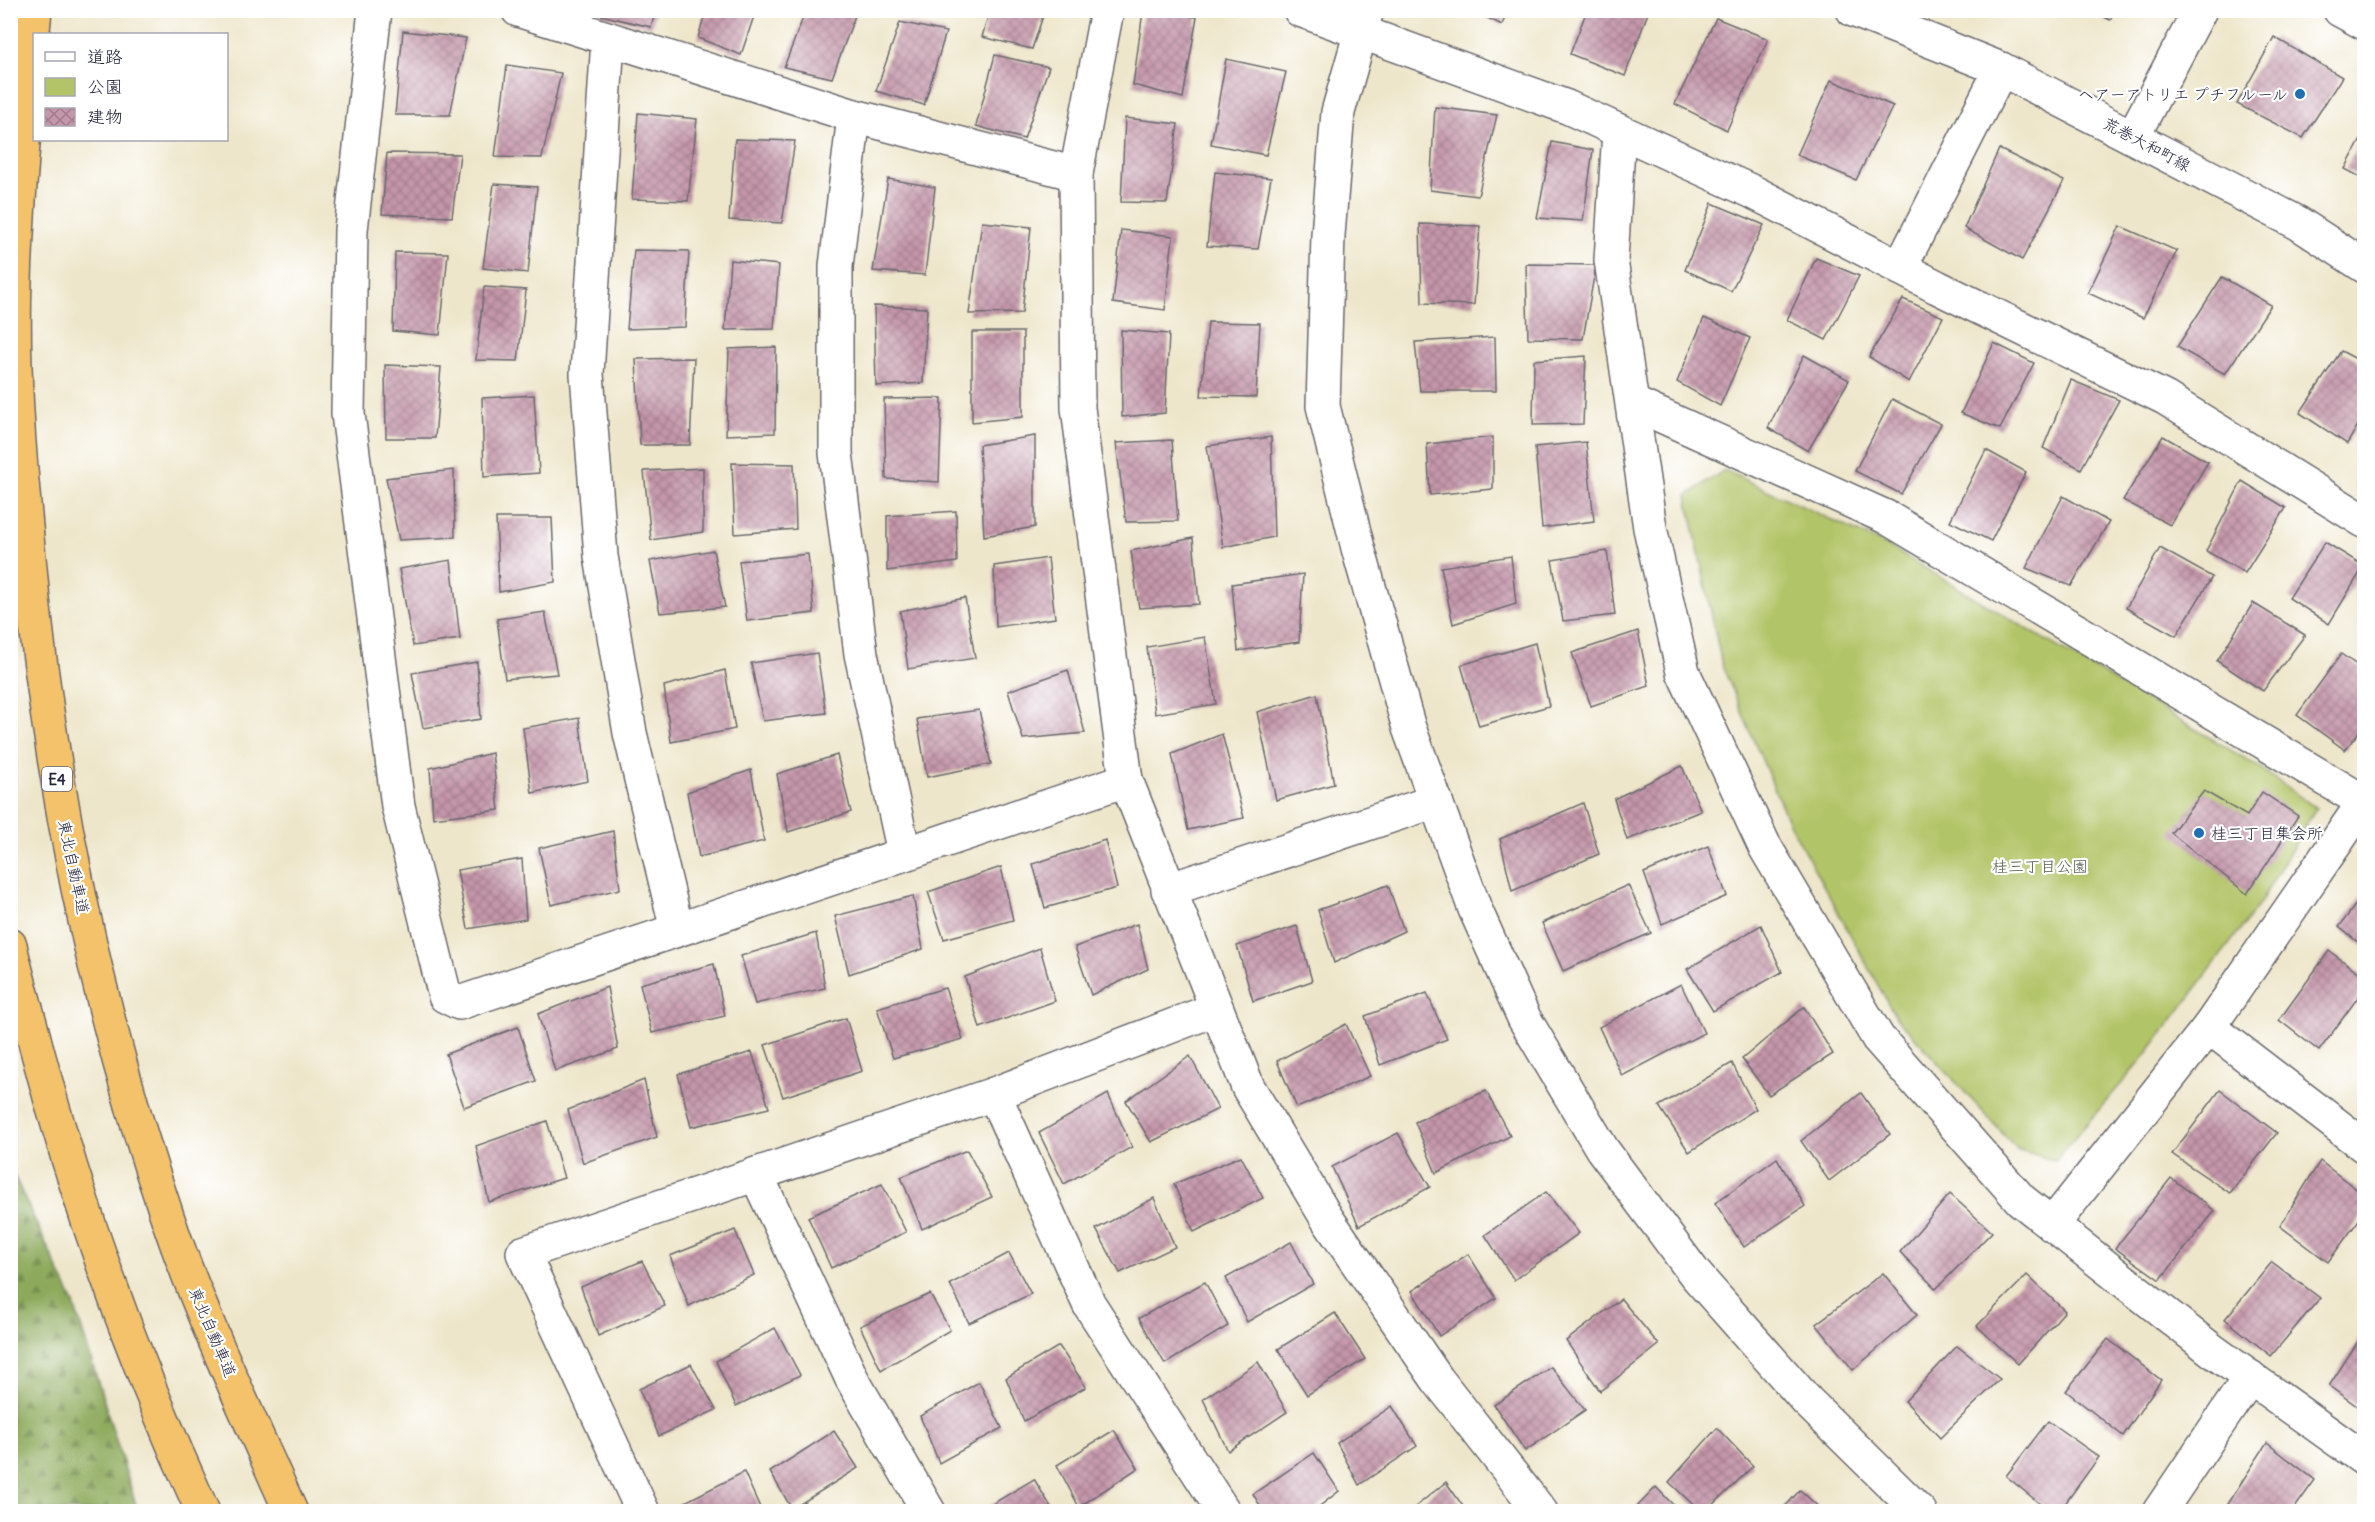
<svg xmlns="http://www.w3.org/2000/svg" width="2375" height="1522" viewBox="0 0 2375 1522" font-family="Delius,'Klee One',sans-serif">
	<defs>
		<pattern id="forest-firs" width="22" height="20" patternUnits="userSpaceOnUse" patternTransform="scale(1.5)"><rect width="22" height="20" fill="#8daa5c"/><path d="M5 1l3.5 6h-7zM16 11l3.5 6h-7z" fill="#738a4d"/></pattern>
		<pattern id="building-cross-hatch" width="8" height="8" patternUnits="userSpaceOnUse" patternTransform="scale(1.5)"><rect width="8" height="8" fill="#c597aa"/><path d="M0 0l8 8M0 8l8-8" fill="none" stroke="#a07b8c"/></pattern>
	</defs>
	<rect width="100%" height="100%" fill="#fff"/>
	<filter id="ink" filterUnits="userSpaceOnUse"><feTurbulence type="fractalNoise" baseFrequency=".0167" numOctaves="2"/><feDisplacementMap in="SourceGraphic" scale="12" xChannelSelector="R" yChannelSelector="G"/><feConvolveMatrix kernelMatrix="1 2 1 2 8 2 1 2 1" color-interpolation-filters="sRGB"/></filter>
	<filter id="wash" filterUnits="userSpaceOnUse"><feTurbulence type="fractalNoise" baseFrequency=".008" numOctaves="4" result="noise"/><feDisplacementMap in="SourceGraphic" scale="24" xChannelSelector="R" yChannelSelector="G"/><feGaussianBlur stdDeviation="1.35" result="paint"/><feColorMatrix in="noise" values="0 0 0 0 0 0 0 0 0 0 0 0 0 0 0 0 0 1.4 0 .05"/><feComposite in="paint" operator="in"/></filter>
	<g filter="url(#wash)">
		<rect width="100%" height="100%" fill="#eee6ca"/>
		<path fill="#b2c467" stroke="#6a7351" stroke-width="1.5" d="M 1724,470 L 1888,546 L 2254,764 L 2316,808 L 2258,906 L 2146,1055 L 2055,1161 L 2017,1149 L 1895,1016 L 1788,821 L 1722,665 L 1687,496 Z"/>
		<path fill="url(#forest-firs)" stroke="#58664c" stroke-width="1.5" d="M 10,1167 L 73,1301 L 138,1511 L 11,1511 Z"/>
		<g id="blocks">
			<g fill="url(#building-cross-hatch)">
				<path d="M 602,10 L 656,10 L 651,27 L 600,15 Z"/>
				<path d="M 706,10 L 756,10 L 741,55 L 698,38 Z"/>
				<path d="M 806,10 L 857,10 L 832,78 L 784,67 Z"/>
				<path d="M 990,10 L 1045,10 L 1032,49 L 982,37 Z"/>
				<path d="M 1471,10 L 1508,10 L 1502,25 Z"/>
				<path d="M 1587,10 L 1649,10 L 1625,76 L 1570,54 Z"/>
				<path d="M 2090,10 L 2115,10 L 2110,20 Z"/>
				<path d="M 1143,11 L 1197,17 L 1183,98 L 1133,85 Z"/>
				<path d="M 1716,18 L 1768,39 L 1727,130 L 1675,104 Z"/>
				<path d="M 900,22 L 946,32 L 924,105 L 876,91 Z"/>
				<path d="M 403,31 L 466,38 L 450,115 L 395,115 Z"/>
				<path d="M 2274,37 L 2342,77 L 2303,138 L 2237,104 Z"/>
				<path d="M 995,55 L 1049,67 L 1024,139 L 976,126 Z"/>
				<path d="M 1226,59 L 1286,72 L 1266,155 L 1211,144 Z"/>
				<path d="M 507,65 L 561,73 L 542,158 L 495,157 Z"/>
				<path d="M 1831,80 L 1893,106 L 1856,180 L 1797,155 Z"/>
				<path d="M 1435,107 L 1497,115 L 1478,196 L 1430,190 Z"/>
				<path d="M 638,113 L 697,119 L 688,201 L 632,199 Z"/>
				<path d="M 1125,118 L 1178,124 L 1167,203 L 1121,202 Z"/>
				<path d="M 2364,134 L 2364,179 L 2345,169 Z"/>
				<path d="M 735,139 L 795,141 L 782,223 L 729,220 Z"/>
				<path d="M 1552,142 L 1593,150 L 1583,221 L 1537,218 Z"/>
				<path d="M 1999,149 L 2064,181 L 2022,260 L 1964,228 Z"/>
				<path d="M 387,153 L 460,154 L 452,217 L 382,214 Z"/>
				<path d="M 1215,172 L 1271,178 L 1258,249 L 1207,246 Z"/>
				<path d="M 888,179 L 935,187 L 925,275 L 873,271 Z"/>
				<path d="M 494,184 L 537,187 L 528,273 L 483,268 Z"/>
				<path d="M 1712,203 L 1764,225 L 1731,291 L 1685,270 Z"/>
				<path d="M 982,222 L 1031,227 L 1022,313 L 969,314 Z"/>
				<path d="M 1420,224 L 1480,226 L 1474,305 L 1422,303 Z"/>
				<path d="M 2120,226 L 2177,251 L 2143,318 L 2088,293 Z"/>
				<path d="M 1121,230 L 1173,236 L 1165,310 L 1113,303 Z"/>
				<path d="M 634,250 L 689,251 L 685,327 L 627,329 Z"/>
				<path d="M 395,252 L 448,253 L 440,335 L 393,331 Z"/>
				<path d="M 1816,258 L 1859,276 L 1826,340 L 1787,320 Z"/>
				<path d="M 730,260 L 779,265 L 774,329 L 725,330 Z"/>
				<path d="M 1526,264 L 1596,265 L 1583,339 L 1528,338 Z"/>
				<path d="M 2222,277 L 2271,305 L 2225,374 L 2177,347 Z"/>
				<path d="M 484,287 L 526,290 L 518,361 L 476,360 Z"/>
				<path d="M 1903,299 L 1943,317 L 1909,382 L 1869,357 Z"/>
				<path d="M 874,306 L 927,308 L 923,383 L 876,386 Z"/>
				<path d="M 1704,318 L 1750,338 L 1720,406 L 1677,382 Z"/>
				<path d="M 1208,322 L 1260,323 L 1256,397 L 1201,396 Z"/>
				<path d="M 1121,330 L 1169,334 L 1165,413 L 1122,417 Z"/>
				<path d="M 972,332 L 1023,332 L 1023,417 L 972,422 Z"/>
				<path d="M 1495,337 L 1496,391 L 1420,391 L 1415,342 Z"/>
				<path d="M 1994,343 L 2034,363 L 2000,429 L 1961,413 Z"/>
				<path d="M 776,347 L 775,433 L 726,435 L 729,349 Z"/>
				<path d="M 2341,351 L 2364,363 L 2364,415 L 2347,444 L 2300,413 Z"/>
				<path d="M 1804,355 L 1849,380 L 1808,451 L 1768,428 Z"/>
				<path d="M 1586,356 L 1583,424 L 1533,425 L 1534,360 Z"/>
				<path d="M 694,358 L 690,445 L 640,445 L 636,359 Z"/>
				<path d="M 385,365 L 441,367 L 435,438 L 386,438 Z"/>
				<path d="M 2071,380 L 2119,400 L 2081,469 L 2043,448 Z"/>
				<path d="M 534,395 L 539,473 L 484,477 L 482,398 Z"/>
				<path d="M 942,398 L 939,482 L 886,479 L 884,399 Z"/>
				<path d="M 1892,399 L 1941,424 L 1901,494 L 1855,471 Z"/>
				<path d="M 1035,436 L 1035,527 L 984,536 L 979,445 Z"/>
				<path d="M 2163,436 L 2208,462 L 2170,525 L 2123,500 Z"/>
				<path d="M 1271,437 L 1274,537 L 1223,547 L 1207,446 Z"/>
				<path d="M 1493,437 L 1493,489 L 1430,495 L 1427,444 Z"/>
				<path d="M 1172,440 L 1178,521 L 1126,522 L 1116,443 Z"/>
				<path d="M 1586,442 L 1594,521 L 1542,528 L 1535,447 Z"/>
				<path d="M 1986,450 L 2026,472 L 1991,541 L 1950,521 Z"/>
				<path d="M 732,463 L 794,464 L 796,529 L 735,534 Z"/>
				<path d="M 703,468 L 703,532 L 651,540 L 644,471 Z"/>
				<path d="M 454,470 L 455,537 L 399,540 L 386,478 Z"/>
				<path d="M 2242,481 L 2286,508 L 2245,573 L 2206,551 Z"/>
				<path d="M 2063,496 L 2109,522 L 2071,586 L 2026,568 Z"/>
				<path d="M 956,511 L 957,562 L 887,571 L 887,516 Z"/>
				<path d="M 496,518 L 552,518 L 555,582 L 499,592 Z"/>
				<path d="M 1193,538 L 1199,604 L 1139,608 L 1131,551 Z"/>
				<path d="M 2325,542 L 2364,566 L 2329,624 L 2289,598 Z"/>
				<path d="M 2160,548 L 2212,577 L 2176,636 L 2126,608 Z"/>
				<path d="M 713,550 L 725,607 L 660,613 L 650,561 Z"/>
				<path d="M 1607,551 L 1615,615 L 1563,621 L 1552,560 Z"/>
				<path d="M 808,554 L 814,613 L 747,621 L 739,561 Z"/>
				<path d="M 1511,556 L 1516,604 L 1453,624 L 1441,567 Z"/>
				<path d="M 1048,558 L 1055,618 L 996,627 L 994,566 Z"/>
				<path d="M 451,560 L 460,639 L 413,646 L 399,569 Z"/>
				<path d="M 1303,574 L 1299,642 L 1238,651 L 1232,584 Z"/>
				<path d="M 965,598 L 975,658 L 908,669 L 900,611 Z"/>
				<path d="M 2253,603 L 2305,635 L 2263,691 L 2217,661 Z"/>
				<path d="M 545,612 L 557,674 L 505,679 L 497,619 Z"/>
				<path d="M 1638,631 L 1649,686 L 1591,706 L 1572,653 Z"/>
				<path d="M 1205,637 L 1216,704 L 1155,714 L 1147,647 Z"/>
				<path d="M 1535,643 L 1549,706 L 1479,726 L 1461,665 Z"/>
				<path d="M 817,653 L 826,713 L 763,721 L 751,663 Z"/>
				<path d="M 2341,654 L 2364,670 L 2364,725 L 2345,750 L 2297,715 Z"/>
				<path d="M 477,662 L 481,719 L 423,728 L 412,673 Z"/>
				<path d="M 725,670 L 735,729 L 671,742 L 664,686 Z"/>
				<path d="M 1068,670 L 1085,733 L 1023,739 L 1008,691 Z"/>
				<path d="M 1317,694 L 1334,784 L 1276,800 L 1257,712 Z"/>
				<path d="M 979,710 L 991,764 L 927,777 L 917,719 Z"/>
				<path d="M 579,718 L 588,781 L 532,793 L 523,728 Z"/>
				<path d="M 1222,734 L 1244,818 L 1188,830 L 1172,754 Z"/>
				<path d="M 492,753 L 499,810 L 433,818 L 430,768 Z"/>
				<path d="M 837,755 L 851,812 L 788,832 L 777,774 Z"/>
				<path d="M 1682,766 L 1701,811 L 1627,840 L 1614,799 Z"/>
				<path d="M 751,770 L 764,841 L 699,857 L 687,792 Z"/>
				<path d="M 2204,791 L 2247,816 L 2262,792 L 2298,816 L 2247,894 L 2171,833 Z"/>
				<path d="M 1583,803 L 1599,854 L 1512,891 L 1500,839 Z"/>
				<path d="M 613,831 L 620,889 L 551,905 L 539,848 Z"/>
				<path d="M 1105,840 L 1117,888 L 1045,908 L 1033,864 Z"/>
				<path d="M 1708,846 L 1727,896 L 1662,924 L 1644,873 Z"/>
				<path d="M 522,859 L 526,919 L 468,929 L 457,870 Z"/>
				<path d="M 1001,867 L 1013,920 L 944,939 L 928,892 Z"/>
				<path d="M 1388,885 L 1404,931 L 1334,963 L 1318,910 Z"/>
				<path d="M 1628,885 L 1651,933 L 1563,971 L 1542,923 Z"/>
				<path d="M 2364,893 L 2364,947 L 2339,927 Z"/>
				<path d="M 913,896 L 923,949 L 849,974 L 835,916 Z"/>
				<path d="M 1137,924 L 1148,969 L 1091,995 L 1075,947 Z"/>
				<path d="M 1761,925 L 1782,972 L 1713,1011 L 1687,969 Z"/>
				<path d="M 1297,926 L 1312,981 L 1253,1001 L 1237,946 Z"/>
				<path d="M 816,933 L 825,988 L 755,1004 L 741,956 Z"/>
				<path d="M 1040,948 L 1055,1001 L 980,1028 L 965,977 Z"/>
				<path d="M 2329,951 L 2364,976 L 2364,989 L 2319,1051 L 2279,1020 Z"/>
				<path d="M 714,964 L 725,1016 L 652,1033 L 640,984 Z"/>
				<path d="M 1681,984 L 1704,1033 L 1622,1076 L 1599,1027 Z"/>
				<path d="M 607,987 L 618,1049 L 555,1071 L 538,1014 Z"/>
				<path d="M 945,988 L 963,1039 L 893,1058 L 877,1008 Z"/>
				<path d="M 1427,993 L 1447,1039 L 1380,1065 L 1365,1016 Z"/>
				<path d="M 1804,1007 L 1833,1054 L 1769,1095 L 1742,1059 Z"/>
				<path d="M 846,1018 L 862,1071 L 783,1097 L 765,1045 Z"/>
				<path d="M 1346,1024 L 1370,1076 L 1297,1108 L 1277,1061 Z"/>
				<path d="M 518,1027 L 536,1081 L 464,1107 L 446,1054 Z"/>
				<path d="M 752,1052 L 769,1108 L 691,1127 L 678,1074 Z"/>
				<path d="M 1190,1056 L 1218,1109 L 1151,1142 L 1126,1101 Z"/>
				<path d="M 1732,1063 L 1756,1109 L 1689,1152 L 1659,1106 Z"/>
				<path d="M 644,1080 L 657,1137 L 583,1163 L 568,1110 Z"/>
				<path d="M 2220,1090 L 2277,1133 L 2230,1193 L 2172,1154 Z"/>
				<path d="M 1486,1091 L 1510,1136 L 1436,1173 L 1415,1122 Z"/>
				<path d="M 1861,1093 L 1890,1134 L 1829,1181 L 1801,1141 Z"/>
				<path d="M 1108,1094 L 1132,1147 L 1064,1184 L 1039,1133 Z"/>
				<path d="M 547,1121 L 564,1178 L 489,1202 L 476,1146 Z"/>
				<path d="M 1398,1133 L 1430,1187 L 1359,1226 L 1332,1167 Z"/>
				<path d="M 967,1150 L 992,1197 L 922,1229 L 901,1177 Z"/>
				<path d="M 1241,1156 L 1263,1198 L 1194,1232 L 1174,1184 Z"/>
				<path d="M 1777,1158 L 1805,1206 L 1744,1247 L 1715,1203 Z"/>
				<path d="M 2320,1161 L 2364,1195 L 2364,1213 L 2328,1262 L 2280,1226 Z"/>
				<path d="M 2171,1178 L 2215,1211 L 2160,1280 L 2115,1248 Z"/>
				<path d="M 882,1184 L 906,1232 L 831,1268 L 808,1217 Z"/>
				<path d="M 1546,1192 L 1579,1233 L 1514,1280 L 1485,1235 Z"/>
				<path d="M 1950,1194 L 1992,1232 L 1936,1289 L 1900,1252 Z"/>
				<path d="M 1154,1198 L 1175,1247 L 1120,1273 L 1096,1229 Z"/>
				<path d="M 735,1230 L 754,1275 L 689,1306 L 670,1256 Z"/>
				<path d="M 1291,1242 L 1313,1284 L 1247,1322 L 1226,1278 Z"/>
				<path d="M 1009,1253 L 1031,1294 L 969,1323 L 950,1284 Z"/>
				<path d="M 1468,1254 L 1496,1298 L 1439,1336 L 1412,1291 Z"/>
				<path d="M 642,1261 L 665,1306 L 598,1336 L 581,1287 Z"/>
				<path d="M 2272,1262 L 2320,1298 L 2271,1356 L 2225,1319 Z"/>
				<path d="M 1883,1273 L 1917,1315 L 1853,1370 L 1816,1324 Z"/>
				<path d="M 2027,1275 L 2065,1311 L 2018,1364 L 1977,1326 Z"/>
				<path d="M 1205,1282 L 1228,1326 L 1165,1364 L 1139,1318 Z"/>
				<path d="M 930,1294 L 950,1330 L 881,1370 L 860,1326 Z"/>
				<path d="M 1621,1299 L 1659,1345 L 1600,1391 L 1566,1341 Z"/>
				<path d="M 1335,1313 L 1365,1359 L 1307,1395 L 1278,1349 Z"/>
				<path d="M 775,1328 L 800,1375 L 736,1406 L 716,1361 Z"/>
				<path d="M 2364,1332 L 2364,1411 L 2329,1386 Z"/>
				<path d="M 2108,1339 L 2161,1380 L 2123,1436 L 2066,1391 Z"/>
				<path d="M 1059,1346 L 1086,1387 L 1024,1421 L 1006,1378 Z"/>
				<path d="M 1957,1346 L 2000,1379 L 1940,1438 L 1905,1401 Z"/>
				<path d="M 1258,1362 L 1287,1412 L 1228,1451 L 1203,1399 Z"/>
				<path d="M 691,1364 L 716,1410 L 659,1436 L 639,1389 Z"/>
				<path d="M 1551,1367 L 1585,1410 L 1525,1451 L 1494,1405 Z"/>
				<path d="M 979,1382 L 1002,1428 L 939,1463 L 920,1416 Z"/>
				<path d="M 1392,1406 L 1417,1446 L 1359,1485 L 1337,1443 Z"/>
				<path d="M 2048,1421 L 2099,1457 L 2059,1512 L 2050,1512 L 2006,1476 Z"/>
				<path d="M 1717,1428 L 1753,1466 L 1706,1512 L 1701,1512 L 1669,1482 Z"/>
				<path d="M 1114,1430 L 1138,1468 L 1079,1507 L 1057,1465 Z"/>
				<path d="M 834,1431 L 858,1468 L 792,1509 L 770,1472 Z"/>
				<path d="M 2267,1443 L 2315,1480 L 2292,1512 L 2239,1512 L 2228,1503 Z"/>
				<path d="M 1314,1453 L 1339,1491 L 1312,1512 L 1264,1512 L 1253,1494 Z"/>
				<path d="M 744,1472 L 762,1512 L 677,1512 L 675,1507 Z"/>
				<path d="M 1034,1479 L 1054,1512 L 979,1512 Z"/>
				<path d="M 1446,1482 L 1467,1512 L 1409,1512 Z"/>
				<path d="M 1656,1487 L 1680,1512 L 1632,1512 Z"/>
				<path d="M 1800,1490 L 1824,1512 L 1780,1512 Z"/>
			</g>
		</g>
	</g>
	<g filter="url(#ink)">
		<use href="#blocks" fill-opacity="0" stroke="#69676d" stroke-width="1.5"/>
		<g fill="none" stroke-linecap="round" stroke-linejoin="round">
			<defs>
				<g id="minor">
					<path d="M 375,10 L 351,230 L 348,414 L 398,806 L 445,996 L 459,1003 L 1126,780"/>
					<path d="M 518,10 L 854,116 L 1076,174"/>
					<path d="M 1107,10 L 1076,174 L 1078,408 L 1126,780 L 1248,1087 L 1328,1220 L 1437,1379 L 1541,1512"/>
					<path d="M 1300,10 L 1567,107 L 1753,192 L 1937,287 L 2165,398 L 2364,521"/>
					<path d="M 1367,10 L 1338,112 L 1328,235 L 1323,406 L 1358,548 L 1409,728 L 1475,909 L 1524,1018 L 1602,1149 L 1695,1274 L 1807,1401 L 1920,1512"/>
					<path d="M 1853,10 L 2001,69 L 2298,223 L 2364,266"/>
					<path d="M 2340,10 L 2364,23"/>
					<path d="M 608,39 L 587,374 L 601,556 L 630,733 L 677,930"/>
					<path d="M 854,116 L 836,266 L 836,453 L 861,654 L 904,853"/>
					<path d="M 1619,131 L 1611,260 L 1650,528 L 1683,672 L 1764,845 L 1878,1038 L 2021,1200 L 2213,1351 L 2364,1459"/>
					<path d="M 2133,136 L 2200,10"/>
					<path d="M 1900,268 L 2001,69"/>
					<path d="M 1633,403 L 1886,517 L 2364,802"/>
					<path d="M 2364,802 L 2209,1027 L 2364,1146"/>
					<path d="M 1168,890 L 1436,801"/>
					<path d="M 994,1094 L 1089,1304 L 1224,1512"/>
					<path d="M 756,1174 L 852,1379 L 929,1512"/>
					<path d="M 2052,1225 L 2209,1027"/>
					<path d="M 643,1512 L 523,1253 L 994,1094 L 1216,1009"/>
					<path d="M 2159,1512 L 2250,1377"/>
				</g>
				<g id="highway">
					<path d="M 35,10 C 26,101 18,190 15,281 C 12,366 19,452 27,537 C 47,767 93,1000 168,1219 C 202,1319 248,1415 291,1512"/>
					<path d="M 10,945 C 17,979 28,1013 36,1046 C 78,1206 134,1362 203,1512"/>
				</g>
			</defs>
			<use href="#minor" stroke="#69676d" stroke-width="36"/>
			<use href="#highway" stroke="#69676d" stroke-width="36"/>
			<use href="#minor" stroke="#fff" stroke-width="33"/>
			<use href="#highway" stroke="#f4c26a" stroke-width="33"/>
		</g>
	</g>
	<g fill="#1f6fb2" stroke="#fff" stroke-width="2">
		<circle cx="2300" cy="94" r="6"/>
		<circle cx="2199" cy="833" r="6"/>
	</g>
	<g text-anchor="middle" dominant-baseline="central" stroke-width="4.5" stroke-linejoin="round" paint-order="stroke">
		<rect fill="#fff" stroke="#646476" stroke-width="1.5" x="42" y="767" width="30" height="24" rx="4.5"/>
		<g font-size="15" font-weight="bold" fill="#22223b">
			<text x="57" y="779">E4</text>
		</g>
		<g font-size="16" fill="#22223b" stroke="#fff" text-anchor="end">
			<text x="2288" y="94">ヘアーアトリエ プチフルール</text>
			<text x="2211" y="833" text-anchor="start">桂三丁目集会所</text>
		</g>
		<g font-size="16" fill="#22223b" stroke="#fff">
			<text transform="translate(2147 144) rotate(28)">荒巻大和町線</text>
			<text transform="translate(74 867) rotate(78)">東北自動車道</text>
			<text transform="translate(213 1332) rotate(67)">東北自動車道</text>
		</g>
		<g font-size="16" fill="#545b4a" stroke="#fff">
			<text x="2040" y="866">桂三丁目公園</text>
		</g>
	</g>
	<rect width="2375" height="1522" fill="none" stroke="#fff" stroke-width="36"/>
	<rect x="33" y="33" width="195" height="108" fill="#ffffff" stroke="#a7a7b1" stroke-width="1.5"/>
	<rect x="45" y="52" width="30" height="9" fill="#ffffff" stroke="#a7a7b1" stroke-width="1.5"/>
	<text x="87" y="63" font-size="18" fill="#22223b">道路</text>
	<rect x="45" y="78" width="30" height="18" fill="#b2c467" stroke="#a7a7b1" stroke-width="1.5"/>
	<text x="87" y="93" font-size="18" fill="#22223b">公園</text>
	<rect x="45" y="108" width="30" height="18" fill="url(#building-cross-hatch)" stroke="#a7a7b1" stroke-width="1.5"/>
	<text x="87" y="123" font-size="18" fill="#22223b">建物</text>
</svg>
